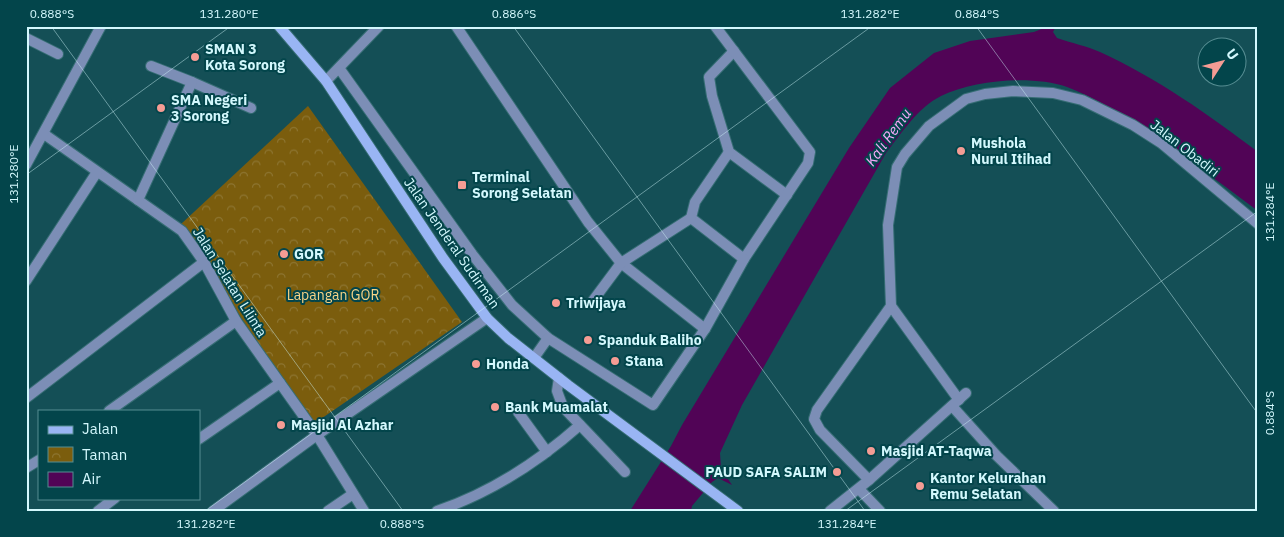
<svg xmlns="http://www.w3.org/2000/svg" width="1284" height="537" viewBox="0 0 1284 537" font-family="'IBM Plex Sans',sans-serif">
	<defs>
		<pattern id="park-crowns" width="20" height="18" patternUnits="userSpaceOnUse" patternTransform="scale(1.25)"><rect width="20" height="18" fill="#7b5d0d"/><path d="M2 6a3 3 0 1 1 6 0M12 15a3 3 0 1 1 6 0" fill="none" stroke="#8d7531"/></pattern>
	</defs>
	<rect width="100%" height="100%" fill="#144f56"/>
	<path fill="url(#park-crowns)" d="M 308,106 L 462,322 L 312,425 L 180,225 Z"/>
	<path fill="#510456" d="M 1049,26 L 1056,26 L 1053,32 L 1057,38 C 1071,43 1087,46 1100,52 C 1157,78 1209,115 1258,152 L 1258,211 C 1215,179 1173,147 1128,119 C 1109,107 1089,95 1067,87 C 1032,75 974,80 941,96 C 917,108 902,133 886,153 L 742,405 L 720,453 L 721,469 L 732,485 L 718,478 L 712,482 L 692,506 L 691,511 L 630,511 L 671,446 L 682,425 L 849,148 L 890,88 L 934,53 L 970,41 L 1034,32 Z"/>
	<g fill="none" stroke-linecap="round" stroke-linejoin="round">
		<defs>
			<g id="street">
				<path d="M 456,26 L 588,222 L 621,263 L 705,329"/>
				<path d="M 26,38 L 58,54"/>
				<path d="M 734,51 L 709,77 L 712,96 L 729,152 L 787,195"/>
				<path d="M 339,68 L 472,254 L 512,305 L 548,338 L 653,405 L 705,329 L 744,259 L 808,163 L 810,152 L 715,26"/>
				<path d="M 326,81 L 379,26"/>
				<path d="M 192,82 L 251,108"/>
				<path d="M 44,134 L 182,231 L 204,262 L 236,321 L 317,435 L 364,511"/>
				<path d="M 729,152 L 695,202 L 691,218 L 744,259"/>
				<path d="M 26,165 L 101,26"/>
				<path d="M 138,200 L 192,82 L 151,66"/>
				<path d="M 26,281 L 97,172"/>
				<path d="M 592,302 L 621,263 L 691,218"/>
				<path d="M 534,358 L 548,338"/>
				<path d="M 559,378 L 557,391 L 563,407 L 625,472"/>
				<path d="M 26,398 L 204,262"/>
				<path d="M 959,400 L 891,306 L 888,225 L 897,167 L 905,154 L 929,126 L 966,99 L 985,94 L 1013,91 L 1053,93 L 1082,100 L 1133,125 L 1161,143 L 1258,224"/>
				<path d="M 952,406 L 997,456 L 1054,511"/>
				<path d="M 109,411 L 236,321"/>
				<path d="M 518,412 L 547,452"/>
				<path d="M 199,439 L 280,383"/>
				<path d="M 26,468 L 39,460"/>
				<path d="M 869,480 L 820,430 L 814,419 L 817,410 L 891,306"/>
				<path d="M 859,489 L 880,511"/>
				<path d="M 98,511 L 115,498"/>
				<path d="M 213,511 L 317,435 L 487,318"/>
				<path d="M 328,511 L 353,494"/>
				<path d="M 437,511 C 490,493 538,462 580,425"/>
				<path d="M 830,511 L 869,480 L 966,393"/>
			</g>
			<path id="secondary" d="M 279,26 L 326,81 L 443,258 L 487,318 L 508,338 L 568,385 L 738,511"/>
		</defs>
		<use href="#street" stroke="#366d74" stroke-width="12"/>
		<use href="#secondary" stroke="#366d74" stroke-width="12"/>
		<use href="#street" stroke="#7c8eb6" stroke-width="10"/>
		<use href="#secondary" stroke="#99b5f4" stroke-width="10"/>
	</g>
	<path fill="none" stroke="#d3f8fd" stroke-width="1" stroke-opacity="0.45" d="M 51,26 L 403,511M 513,26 L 865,511M 976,26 L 1258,414M 26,175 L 231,26M 205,511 L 872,26M 845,511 L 1258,211"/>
	<g fill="#f59c94" stroke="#03454b" stroke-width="2">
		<circle cx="195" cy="57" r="5"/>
		<circle cx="161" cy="108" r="5"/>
		<circle cx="961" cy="151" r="5"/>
		<rect x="457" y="180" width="10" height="10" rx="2.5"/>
		<circle cx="284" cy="254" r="5"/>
		<circle cx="556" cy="303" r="5"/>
		<circle cx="588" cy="340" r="5"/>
		<circle cx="615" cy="361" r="5"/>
		<circle cx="476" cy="364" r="5"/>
		<circle cx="495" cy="407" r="5"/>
		<circle cx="281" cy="425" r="5"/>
		<circle cx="871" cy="451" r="5"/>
		<circle cx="837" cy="472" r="5"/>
		<circle cx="920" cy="486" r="5"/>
	</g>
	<g text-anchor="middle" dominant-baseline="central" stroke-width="4" stroke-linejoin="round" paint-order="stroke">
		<g font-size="14" font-weight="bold" fill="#d3f8fd" stroke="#03454b" text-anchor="start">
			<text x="205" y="49">SMAN 3<tspan x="205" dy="16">Kota Sorong</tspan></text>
			<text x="171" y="100">SMA Negeri<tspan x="171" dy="16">3 Sorong</tspan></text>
			<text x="971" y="143">Mushola<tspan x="971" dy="16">Nurul Itihad</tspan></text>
			<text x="472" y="177">Terminal<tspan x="472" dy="16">Sorong Selatan</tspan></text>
			<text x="294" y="254">GOR</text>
			<text x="566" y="303">Triwijaya</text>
			<text x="598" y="340">Spanduk Baliho</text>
			<text x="625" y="361">Stana</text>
			<text x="486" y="364">Honda</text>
			<text x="505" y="407">Bank Muamalat</text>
			<text x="291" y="425">Masjid Al Azhar</text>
			<text x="881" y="451">Masjid AT-Taqwa</text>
			<text x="827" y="472" text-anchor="end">PAUD SAFA SALIM</text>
			<text x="930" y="478">Kantor Kelurahan<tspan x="930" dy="16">Remu Selatan</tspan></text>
		</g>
		<g font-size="14" fill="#d3f8fd" stroke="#03454b">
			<text transform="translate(1185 148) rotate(38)">Jalan Obadiri</text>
			<text transform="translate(452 243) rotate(55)">Jalan Jenderal Sudirman</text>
			<text transform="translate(230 282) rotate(58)">Jalan Selatan Lilinta</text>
		</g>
		<g font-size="14" fill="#f6d387" stroke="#03454b">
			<text x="333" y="295">Lapangan GOR</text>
		</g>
		<g font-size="15" font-style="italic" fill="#f5a8f8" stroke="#03454b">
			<text transform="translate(888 137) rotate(-54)">Kali Remu</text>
		</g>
	</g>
	<rect width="1284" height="537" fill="none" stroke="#03454b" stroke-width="55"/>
	<rect x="38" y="410" width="162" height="90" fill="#03454b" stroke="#568d92"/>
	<rect x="48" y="426" width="25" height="8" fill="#99b5f4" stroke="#568d92"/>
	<text x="82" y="434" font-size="15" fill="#d3f8fd">Jalan</text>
	<rect x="48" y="447" width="25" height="15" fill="url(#park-crowns)" stroke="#568d92"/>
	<text x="82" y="460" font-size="15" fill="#d3f8fd">Taman</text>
	<rect x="48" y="472" width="25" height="15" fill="#510456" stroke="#568d92"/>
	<text x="82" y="484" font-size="15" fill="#d3f8fd">Air</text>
	<g transform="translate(1222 62) rotate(54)"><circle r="24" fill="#03454b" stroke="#568d92"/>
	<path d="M0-4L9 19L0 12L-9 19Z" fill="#f59c94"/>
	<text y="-8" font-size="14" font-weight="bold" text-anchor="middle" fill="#d3f8fd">U</text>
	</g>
	<rect x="28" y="28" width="1228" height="482" fill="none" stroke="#d3f8fd" stroke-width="2"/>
	<g font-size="12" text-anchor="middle" fill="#d3f8fd">
		<text x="52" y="18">0.888°S</text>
		<text x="229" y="18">131.280°E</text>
		<text x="514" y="18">0.886°S</text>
		<text x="870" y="18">131.282°E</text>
		<text x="977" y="18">0.884°S</text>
		<text transform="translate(14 174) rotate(-90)" y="4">131.280°E</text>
		<text transform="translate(1270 212) rotate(-90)" y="4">131.284°E</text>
		<text transform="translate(1270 413) rotate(-90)" y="4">0.884°S</text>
		<text x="206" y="528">131.282°E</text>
		<text x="402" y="528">0.888°S</text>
		<text x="847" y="528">131.284°E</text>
	</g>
</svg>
